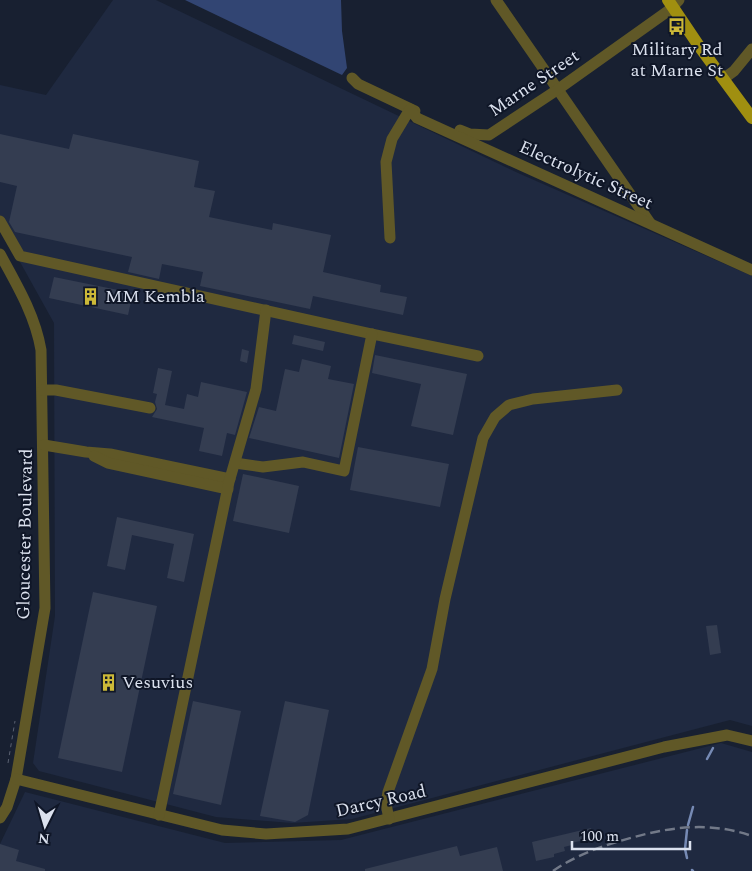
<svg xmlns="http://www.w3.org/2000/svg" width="752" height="871" viewBox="0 0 752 871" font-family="Spectral,serif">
	<rect width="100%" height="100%" fill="#182031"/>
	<g fill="#1f2940">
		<path d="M 113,0 L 156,0 L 518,173 L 752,276 L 752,726 L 730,720 L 352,819 L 292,823 L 216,817 L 39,771 L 33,763 L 55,616 L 54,323 L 0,226 L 0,85 L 46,95 Z"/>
		<path d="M 721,743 L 752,752 L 752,871 L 0,871 L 0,844 L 25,792 L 225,843 L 341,840 Z"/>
	</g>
	<path fill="#324573" d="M 185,0 L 341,0 L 342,31 L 347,68 L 342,75 Z"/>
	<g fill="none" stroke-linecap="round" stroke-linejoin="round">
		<g stroke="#768ab4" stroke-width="2.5">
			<path d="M 707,759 L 713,748"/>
			<path d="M 688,825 L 693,807"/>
			<path d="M 687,858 L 685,849 L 687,830"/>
			<path d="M 692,870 L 693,871"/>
		</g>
	</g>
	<g fill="#343d51">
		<path d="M 0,134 L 69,149 L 73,134 L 199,161 L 194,187 L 215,191 L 209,217 L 272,230 L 273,223 L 331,235 L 323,272 L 381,285 L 380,292 L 407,297 L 403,315 L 313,296 L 310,309 L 200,286 L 203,272 L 162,264 L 159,279 L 128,272 L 132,257 L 15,232 L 9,222 L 17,186 L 0,182 Z"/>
		<path d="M 54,277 L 133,293 L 128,315 L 49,298 Z"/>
		<path d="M 294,335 L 325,342 L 323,351 L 292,344 Z"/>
		<path d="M 242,349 L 249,351 L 247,363 L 240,361 Z"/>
		<path d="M 375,355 L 467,374 L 453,435 L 411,426 L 421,384 L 372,373 Z"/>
		<path d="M 302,359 L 331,366 L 328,379 L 354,384 L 339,458 L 249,438 L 259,407 L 276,411 L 285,369 L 299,372 Z"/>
		<path d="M 158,368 L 172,371 L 165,405 L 184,409 L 187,394 L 198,397 L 201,382 L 247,392 L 235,435 L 227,433 L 222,456 L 199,451 L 204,428 L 152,417 L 157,409 L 155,402 L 157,394 L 153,393 Z"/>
		<path d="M 358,447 L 449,464 L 440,507 L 350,490 Z"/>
		<path d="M 243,474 L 299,486 L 289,533 L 233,521 Z"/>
		<path d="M 117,517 L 194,534 L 184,582 L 167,578 L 174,544 L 132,535 L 125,570 L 107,566 Z"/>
		<path d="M 93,592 L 157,606 L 122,772 L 58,758 Z"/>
		<path d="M 717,625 L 721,653 L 710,655 L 706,626 Z"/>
		<path d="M 193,701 L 241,711 L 221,805 L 173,794 Z"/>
		<path d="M 285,701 L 329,710 L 308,815 L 295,822 L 260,816 Z"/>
		<path d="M 591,828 L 594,838 L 571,843 L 572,845 L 564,847 L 565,851 L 554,854 L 554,857 L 536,861 L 532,842 Z"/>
		<path d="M 0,844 L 19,850 L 16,861 L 45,869 L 45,871 L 0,871 Z"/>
		<path d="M 457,846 L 460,856 L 497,847 L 503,871 L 365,871 L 365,869 Z"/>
	</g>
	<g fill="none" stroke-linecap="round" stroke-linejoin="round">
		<path stroke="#5a6171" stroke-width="1" stroke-dasharray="4 4" stroke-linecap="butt" d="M 8,763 L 15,721"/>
		<g stroke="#605827" stroke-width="11">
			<path d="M 496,0 L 650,223"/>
			<path d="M 352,78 L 358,84 L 415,111"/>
			<path d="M 723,79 L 734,71 L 752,49"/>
			<path d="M 460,130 L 470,134 L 489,135 L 557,90 L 668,11 L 679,0"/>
			<path d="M 0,221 L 20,256 L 372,334 L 478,356"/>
			<path d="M 390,238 L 386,162 L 392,139 L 410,109 L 417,118 L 752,270"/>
			<path d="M 0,254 C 17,285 35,315 41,350 L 45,608 L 16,779 L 7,807 L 0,818"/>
			<path d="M 43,390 L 56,390 L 150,408"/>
			<path d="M 44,445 L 86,452 L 110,454 L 230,479"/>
			<path d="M 94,456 L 108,463 L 228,489"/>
			<path d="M 235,463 L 263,467 L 303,462 L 344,471 L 372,334"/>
			<path d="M 16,779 L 222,830 L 266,834 L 348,829 L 664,747 L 727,735 L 752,741"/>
			<path d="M 159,815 L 229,482 L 256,389 L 266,310"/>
			<path d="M 389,819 L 386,804 L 388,792 L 432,669 L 445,599 L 483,438 L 495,417 L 509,405 L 533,399 L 617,390"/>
		</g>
		<path stroke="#a08f10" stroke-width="12" d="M 668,0 L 699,46 L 752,118"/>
		<path stroke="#727988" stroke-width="2.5" stroke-dasharray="10 5" stroke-linecap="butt" d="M 553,871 C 573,857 596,848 620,841 C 664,828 706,820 752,836"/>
	</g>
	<defs>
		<symbol id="bus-bare" viewBox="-9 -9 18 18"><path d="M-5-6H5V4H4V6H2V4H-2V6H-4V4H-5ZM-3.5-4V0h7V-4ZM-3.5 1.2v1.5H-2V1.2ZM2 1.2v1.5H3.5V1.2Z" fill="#ccb938" stroke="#0f1627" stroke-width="2.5" paint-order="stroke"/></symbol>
		<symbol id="building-bare" viewBox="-9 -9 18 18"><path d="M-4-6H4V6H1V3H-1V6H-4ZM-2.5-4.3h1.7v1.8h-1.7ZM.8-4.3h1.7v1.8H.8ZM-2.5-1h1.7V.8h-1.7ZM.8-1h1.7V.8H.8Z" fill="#ccb938" stroke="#0f1627" stroke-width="2.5" paint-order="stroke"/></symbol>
	</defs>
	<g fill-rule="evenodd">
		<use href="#bus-bare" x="664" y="14" width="25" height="25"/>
		<use href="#building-bare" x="78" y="284" width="25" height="25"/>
		<use href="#building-bare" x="96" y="670" width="25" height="25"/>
	</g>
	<g text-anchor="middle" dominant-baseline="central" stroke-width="4" stroke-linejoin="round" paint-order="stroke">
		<g font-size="18" fill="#dbe1ee" stroke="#0f1627" text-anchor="start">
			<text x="677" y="49" text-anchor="middle">Military Rd<tspan x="677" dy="21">at Marne St</tspan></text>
			<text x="105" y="296">MM Kembla</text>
			<text x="122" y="682">Vesuvius</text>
		</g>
		<g font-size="18" fill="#dbe1ee" stroke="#0f1627">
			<text transform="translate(534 83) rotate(-34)">Marne Street</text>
			<text transform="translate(586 175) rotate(24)">Electrolytic Street</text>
			<text transform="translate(25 534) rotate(-89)">Gloucester Boulevard</text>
			<text transform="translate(381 801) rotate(-13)">Darcy Road</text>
		</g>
	</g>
	<g transform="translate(45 826) rotate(185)" stroke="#0f1627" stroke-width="4" paint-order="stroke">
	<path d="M0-4L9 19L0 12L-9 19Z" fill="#dbe1ee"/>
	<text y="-8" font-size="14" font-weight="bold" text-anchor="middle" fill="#dbe1ee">N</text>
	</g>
	<path d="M572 841v8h118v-8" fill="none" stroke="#dbe1ee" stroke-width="2.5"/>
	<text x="580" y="841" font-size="15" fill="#dbe1ee" stroke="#0f1627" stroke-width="4" paint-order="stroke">100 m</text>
</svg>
